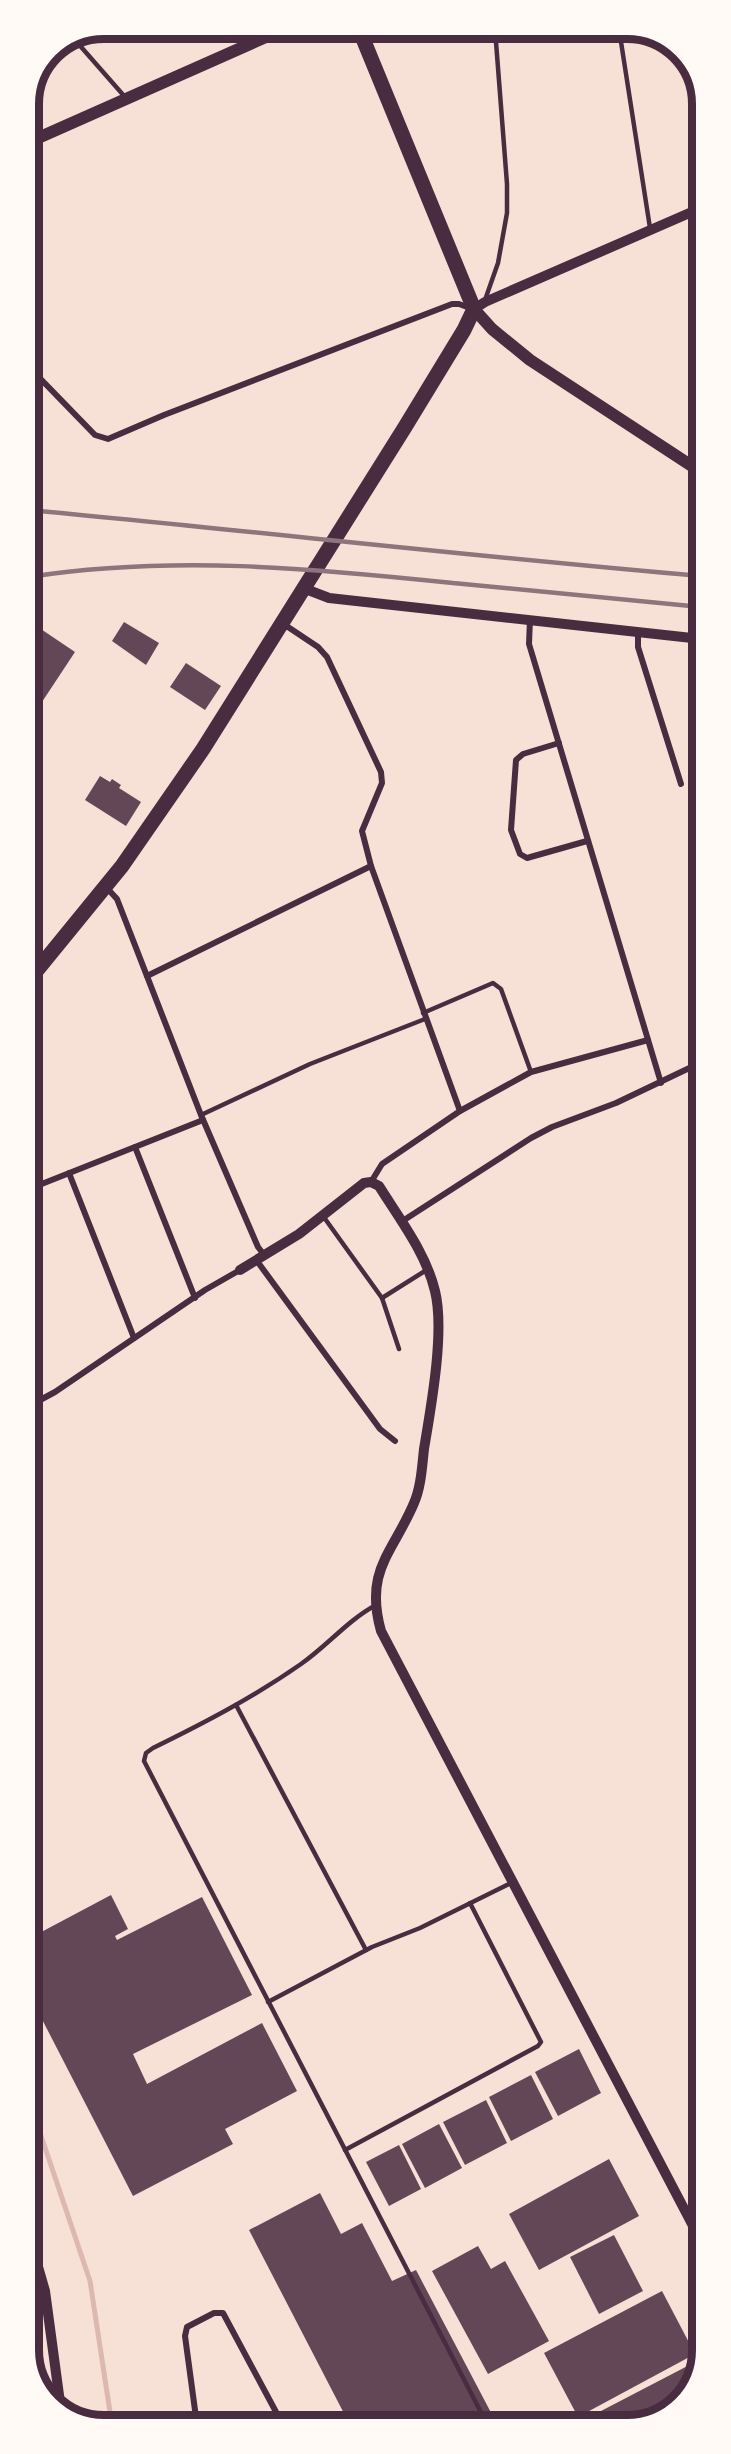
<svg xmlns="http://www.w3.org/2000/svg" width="731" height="2454" viewBox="0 0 731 2454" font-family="'Exo 2',sans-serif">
	<rect width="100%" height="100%" fill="#f7e1d7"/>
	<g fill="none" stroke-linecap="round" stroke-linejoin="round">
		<path stroke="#dcb8b0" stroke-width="5" d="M 30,2103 L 90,2281 L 112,2425"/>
	</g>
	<g fill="#644757">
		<path d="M 29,621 L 75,652 L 38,708 L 29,702 Z"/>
		<path d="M 124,622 L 159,643 L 146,665 L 112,641 Z"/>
		<path d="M 186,663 L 221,686 L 205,710 L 170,687 Z"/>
		<path d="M 100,776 L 110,782 L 112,779 L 121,785 L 119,788 L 141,802 L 126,826 L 85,800 Z"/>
		<path d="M 111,1895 L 128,1929 L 115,1936 L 117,1940 L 202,1897 L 252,1995 L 133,2054 L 147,2084 L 262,2023 L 297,2091 L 225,2129 L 233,2144 L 133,2196 L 30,1996 L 30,1938 Z"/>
		<path d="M 579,2049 L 601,2093 L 558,2116 L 535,2072 Z"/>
		<path d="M 531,2075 L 553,2119 L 511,2141 L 489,2097 Z"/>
		<path d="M 486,2100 L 507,2143 L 465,2165 L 443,2122 Z"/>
		<path d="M 439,2124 L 462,2168 L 425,2188 L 402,2144 Z"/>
		<path d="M 399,2145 L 421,2189 L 389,2206 L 366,2162 Z"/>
		<path d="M 609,2159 L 639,2216 L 539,2270 L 509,2214 Z"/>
		<path d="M 320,2193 L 341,2234 L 362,2223 L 392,2281 L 416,2270 L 497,2424 L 350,2425 L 249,2230 Z"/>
		<path d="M 614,2235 L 643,2291 L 599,2314 L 570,2257 Z"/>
		<path d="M 478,2246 L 491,2269 L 505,2261 L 549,2341 L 488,2374 L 432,2271 Z"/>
		<path d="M 662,2291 L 695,2354 L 578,2417 L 544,2353 Z"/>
		<path d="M 699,2360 L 684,2399 L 642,2424 L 576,2424 Z"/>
	</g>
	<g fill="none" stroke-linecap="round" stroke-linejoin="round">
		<g stroke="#4a2c40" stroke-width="4.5">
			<path d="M 619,29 L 650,228"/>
			<path d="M 75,40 L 125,97"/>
			<path d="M 485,300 L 498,263 L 507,213 L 507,184 L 495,29"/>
			<path d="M 423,1013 L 493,983 L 501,989 L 531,1072"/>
			<path d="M 201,1115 L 310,1064 L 425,1019"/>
			<path d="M 323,1216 L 382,1298 L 399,1349"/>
			<path d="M 382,1298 L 428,1269"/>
			<path d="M 376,1605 C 348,1620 327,1646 301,1664 C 254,1697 204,1723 153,1748 L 146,1753 L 144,1761 L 487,2424"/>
			<path d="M 236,1705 L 366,1950"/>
			<path d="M 268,2002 L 372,1947 L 420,1928 L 513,1882"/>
			<path d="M 345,2150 L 538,2046 L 541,2042 L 470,1903"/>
			<path d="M 46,2391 L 57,2391"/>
		</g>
		<g stroke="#4a2c40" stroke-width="6">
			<path d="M 29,367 L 95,435 L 108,439 L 164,415 L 452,304 L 459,304 L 470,308"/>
			<path d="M 530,619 L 529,644 L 661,1083"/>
			<path d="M 282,623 L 318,647 L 327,657 L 381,772 L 382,783 L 362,831 L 371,866 L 460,1111"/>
			<path d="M 638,632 L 638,647 L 681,784"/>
			<path d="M 559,743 L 523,754 L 516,760 L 511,830 L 520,854 L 527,858 L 587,841"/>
			<path d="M 106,887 L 117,899 L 201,1115 L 258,1247 L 265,1256"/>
			<path d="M 147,976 L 371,866"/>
			<path d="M 135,1147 L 195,1298"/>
			<path d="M 69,1173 L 134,1338"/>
			<path d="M 371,1182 L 382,1164 L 460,1111 L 531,1072 L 648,1040"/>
			<path d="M 29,1189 L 203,1120"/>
			<path d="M 401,1222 L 531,1138 L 552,1127 L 616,1103 L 702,1062"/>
			<path d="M 257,1261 L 380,1429 L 395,1441"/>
			<path d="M 29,1406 L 55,1392 L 205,1290 L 240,1270"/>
			<path d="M 197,2425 L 185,2336 L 187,2327 L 214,2313 L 223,2313 L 283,2425"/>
		</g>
		<g stroke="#4a2c40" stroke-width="10">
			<path d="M 474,309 L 485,302 L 701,208"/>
			<path d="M 303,588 L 329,598 L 701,639"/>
			<path d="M 240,1270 L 299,1234 L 364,1183 L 371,1182 L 379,1186 C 399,1218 426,1253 435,1291 C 445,1331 431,1407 424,1449 C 422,1467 421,1487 414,1503 C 393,1553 364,1570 381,1631 L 702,2243"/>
			<path d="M 30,2239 L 45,2291 L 61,2410"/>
		</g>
		<g stroke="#4a2c40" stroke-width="12">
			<path d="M 29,142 L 284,29"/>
			<path d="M 474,309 L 492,329 L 530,360 L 701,472"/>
		</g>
		<path stroke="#4a2c40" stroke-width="15" d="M 29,980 L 122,866 L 203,749 L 405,427 L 464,330 L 474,309 L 359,29"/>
		<g stroke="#8f747c" stroke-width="4.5">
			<path d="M 29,510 C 253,531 477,557 701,576"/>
			<path d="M 29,577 C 171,555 311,568 453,583 C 536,591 619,599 701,607"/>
		</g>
	</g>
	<path d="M0 0H731V2454H0ZM104 39H627A65 65 0 0 1 692 104V2350A65 65 0 0 1 627 2415H104A65 65 0 0 1 39 2350V104A65 65 0 0 1 104 39Z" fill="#fffaf5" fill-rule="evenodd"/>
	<path fill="none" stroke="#4a2c40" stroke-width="8" d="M104 39H627A65 65 0 0 1 692 104V2350A65 65 0 0 1 627 2415H104A65 65 0 0 1 39 2350V104A65 65 0 0 1 104 39Z"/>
</svg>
